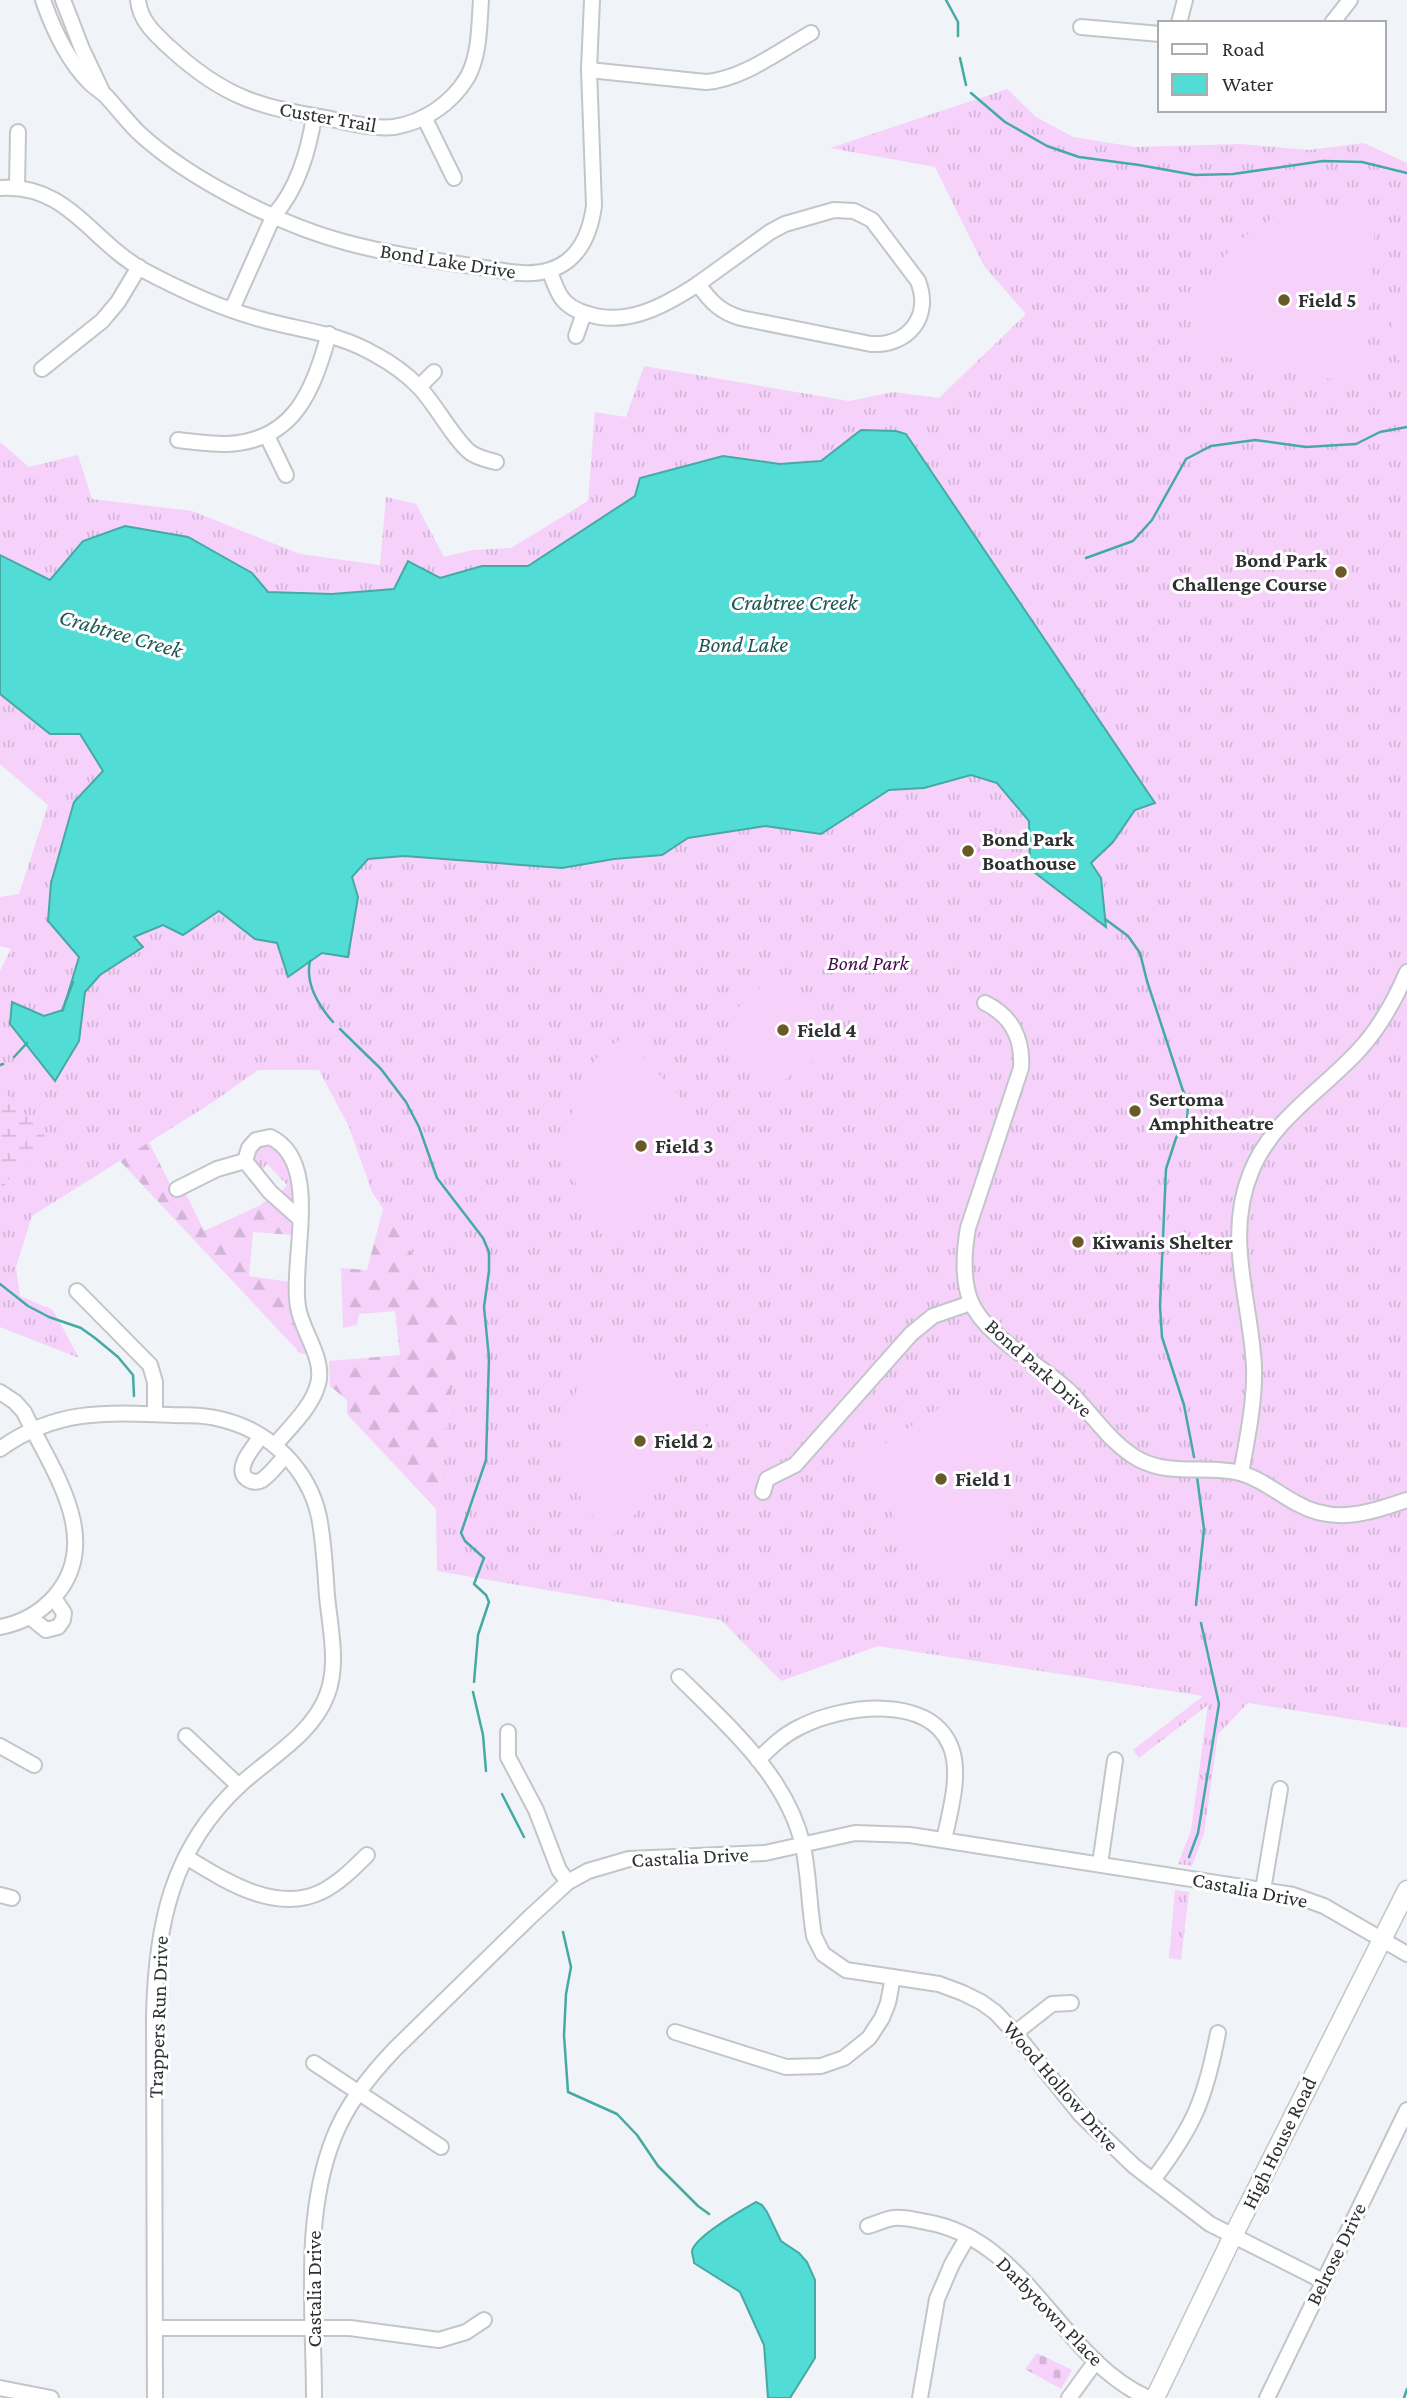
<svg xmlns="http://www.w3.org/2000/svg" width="1407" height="2398" viewBox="0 0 1407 2398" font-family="'Crimson Pro',serif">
	<defs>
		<pattern id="grass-tufts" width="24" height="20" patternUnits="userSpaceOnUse" patternTransform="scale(1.75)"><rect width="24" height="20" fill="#f6d2fa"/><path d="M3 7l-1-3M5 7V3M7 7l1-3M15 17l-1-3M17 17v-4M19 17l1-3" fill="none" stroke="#d3b5d7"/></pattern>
		<pattern id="forest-firs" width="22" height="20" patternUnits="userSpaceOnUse" patternTransform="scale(1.75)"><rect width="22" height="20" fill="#f6d2fa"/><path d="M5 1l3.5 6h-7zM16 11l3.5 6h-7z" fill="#d3b5d7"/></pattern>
		<pattern id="wetland-marsh" width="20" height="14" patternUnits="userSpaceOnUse" patternTransform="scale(1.75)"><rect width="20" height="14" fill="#f6d2fa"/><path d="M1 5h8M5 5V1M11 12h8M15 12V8" fill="none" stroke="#d3b5d7"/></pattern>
		<pattern id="cemetery-stones" width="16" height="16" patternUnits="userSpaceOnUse" patternTransform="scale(1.75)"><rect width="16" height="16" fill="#f6d2fa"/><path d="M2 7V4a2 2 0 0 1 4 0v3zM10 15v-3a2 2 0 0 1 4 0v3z" fill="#d3b5d7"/></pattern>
	</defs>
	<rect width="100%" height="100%" fill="#f0f3f7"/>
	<g fill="url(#grass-tufts)">
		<path d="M 1007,89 L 1036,117 L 1073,137 L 1135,147 L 1241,144 L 1308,150 L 1364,143 L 1407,163 L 1407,1728 L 1248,1703 L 1218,1734 L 1204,1834 L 1192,1866 L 1178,1864 L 1191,1830 L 1208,1705 L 1139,1758 L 1133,1750 L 1203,1696 L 878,1646 L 781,1681 L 721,1620 L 437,1571 L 436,1509 L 460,1326 L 372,1192 L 349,1127 L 319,1070 L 258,1070 L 213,1102 L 32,1216 L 16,1267 L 20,1296 L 53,1310 L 79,1358 L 0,1327 L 0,971 L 11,949 L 0,946 L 0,897 L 19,894 L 48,805 L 0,764 L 0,442 L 29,467 L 78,455 L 92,499 L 192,511 L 300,554 L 380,565 L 386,497 L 416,504 L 444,557 L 473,550 L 511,548 L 588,501 L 595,412 L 626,417 L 644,366 L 849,401 L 893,392 L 939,398 L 1026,314 L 984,266 L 935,167 L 830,148 Z"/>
		<path d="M 261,1144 L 272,1144 C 287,1161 296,1180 294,1203 L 280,1193 L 287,1185 L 267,1164 L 261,1171 L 252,1161 L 255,1150 Z"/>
		<path d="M 1175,1890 L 1189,1892 L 1181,1960 L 1169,1958 Z"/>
	</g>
	<g fill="url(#forest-firs)">
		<path d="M 149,1142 L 176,1196 L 185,1192 L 204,1231 L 261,1205 L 267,1199 C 280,1211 294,1215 292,1235 L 253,1232 L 249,1276 L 291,1282 L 309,1355 L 300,1353 L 120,1161 Z"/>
		<path d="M 383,1209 L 460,1326 L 436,1509 L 347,1414 L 347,1400 L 330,1386 L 329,1361 L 400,1355 L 395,1311 L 359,1314 L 357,1325 L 343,1328 L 341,1268 L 367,1270 Z"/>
	</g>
	<path fill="url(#wetland-marsh)" d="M 0,1087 L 45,1136 C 41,1145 37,1155 30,1162 C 21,1171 11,1173 5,1185 L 0,1187 Z"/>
	<path fill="url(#cemetery-stones)" d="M 1037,2353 L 1072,2370 L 1061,2389 L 1025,2369 Z"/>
	<g fill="#f6d2fa">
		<path d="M 1324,204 L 1376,208 L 1365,371 L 1350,383 L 1188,349 C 1196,293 1213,254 1263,224 C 1270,220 1278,214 1287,211 C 1298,207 1312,207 1324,204 Z"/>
		<path d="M 1407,283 L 1407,370 L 1396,357 L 1390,317 Z"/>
		<path d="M 778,974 L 839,1026 L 837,1043 L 766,1093 C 713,1032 712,1023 778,974 Z"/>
		<path d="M 624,1036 L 720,1141 L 609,1246 C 578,1199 559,1161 574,1104 C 579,1088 584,1073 595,1060 C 602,1051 614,1044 624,1036 Z"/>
		<path d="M 620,1333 L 716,1436 L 609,1539 C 600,1526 589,1513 582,1499 C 559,1460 567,1389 595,1354 C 602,1346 612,1339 620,1333 Z"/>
		<path d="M 973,1385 C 980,1392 990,1400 996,1408 C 1023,1448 1022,1509 993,1546 C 980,1563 962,1578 946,1592 L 861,1468 L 862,1459 Z"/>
	</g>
	<g fill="#51ddd6" stroke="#46a9a4" stroke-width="2">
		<path d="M 861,430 L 896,431 L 906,434 L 1155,803 L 1135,810 L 1113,842 L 1091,863 L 1101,878 L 1106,927 L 1030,869 L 1029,821 L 997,783 L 971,775 L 924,788 L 889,790 L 821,834 L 765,826 L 688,838 L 662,855 L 614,859 L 562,868 L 404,856 L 368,859 L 352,877 L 358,897 L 348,957 L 322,953 L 288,977 L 277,943 L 255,939 L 219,911 L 183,935 L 163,925 L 134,937 L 143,947 L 100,975 L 85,992 L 79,1041 L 55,1081 L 10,1024 L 12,1002 L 44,1016 L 63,1010 L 79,957 L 48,921 L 51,883 L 74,802 L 103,771 L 80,734 L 50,734 L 0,694 L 0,555 L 50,580 L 83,541 L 125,526 L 188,537 L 252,573 L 268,592 L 332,594 L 394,589 L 408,561 L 440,578 L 482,566 L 528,566 L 635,496 L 640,478 L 723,456 L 780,464 L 821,461 Z"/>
		<path d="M 756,2202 L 762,2205 L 767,2212 L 781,2241 L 799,2253 L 807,2262 L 815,2280 L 815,2358 L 790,2398 L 768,2398 L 764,2345 L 740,2292 L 694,2263 C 694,2259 692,2255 692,2251 C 695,2236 742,2210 756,2202 Z"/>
	</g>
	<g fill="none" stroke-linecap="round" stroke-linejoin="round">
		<g stroke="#46a9a4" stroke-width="2.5">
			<path d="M 946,0 L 958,22 L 958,36"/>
			<path d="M 960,58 L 966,85"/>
			<path d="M 971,93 L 1005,122 L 1047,146 L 1079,157 L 1139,165 L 1195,175 L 1233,174 L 1323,161 L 1362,162 L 1407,173"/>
			<path d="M 1086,558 L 1133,541 L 1152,520 L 1186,459 L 1211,446 L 1255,440 L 1306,447 L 1356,444 L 1380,432 L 1407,427"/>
			<path d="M 1105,919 L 1128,936 L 1140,953 L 1147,981 L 1188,1106 L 1187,1119 L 1176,1138 L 1166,1169 L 1160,1306 L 1162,1337 L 1184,1405 L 1194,1457"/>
			<path d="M 310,961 C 305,984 318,1005 333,1022"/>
			<path d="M 62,1011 L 73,982"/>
			<path d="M 340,1029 L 381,1069 L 406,1102 L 419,1127 L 437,1178 L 483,1238 L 489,1252 L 489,1271 L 484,1307 L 489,1358 L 486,1460 L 461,1533 L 465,1541 L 484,1558 L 474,1584 L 486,1595 L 489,1602 L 478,1635 L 474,1682"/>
			<path d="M 14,1057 L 27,1043"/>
			<path d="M 0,1065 L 3,1064"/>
			<path d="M 0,1284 L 28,1306 L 49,1317 L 81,1328 L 95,1338 L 118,1357 L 133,1375 L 134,1396"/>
			<path d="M 1196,1605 L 1204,1529 L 1197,1477"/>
			<path d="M 473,1692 L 483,1735 L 486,1771"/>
			<path d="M 502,1794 L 524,1837"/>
			<path d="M 1189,1857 L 1198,1833 L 1219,1704 L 1201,1623"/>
			<path d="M 563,1932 L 571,1967 L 566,1994 L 564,2035 L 568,2092 L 617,2114 L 637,2135 L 658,2166 L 698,2206 L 709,2214"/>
			<path d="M 1404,2398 L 1407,2389"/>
		</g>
		<defs>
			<g id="minor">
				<path d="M 43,0 C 53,29 68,61 90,83 C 95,88 101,91 106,96 C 117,108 127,121 138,132 C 188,179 282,226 348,243 C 400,257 457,263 510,272 C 560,279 587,256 594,206 L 589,70 L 592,0"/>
				<path d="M 63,0 L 82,49 L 101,89"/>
				<path d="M 138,0 C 140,21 155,34 169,47 C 224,98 259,107 331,119 C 351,123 373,129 394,127 C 424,122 451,104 467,78 C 480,55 479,26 481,0"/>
				<path d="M 1179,23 L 1185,0"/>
				<path d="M 1332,23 L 1350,0"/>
				<path d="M 1081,27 L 1160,34"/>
				<path d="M 589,70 L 706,82 C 743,79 779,51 811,33"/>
				<path d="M 424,117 L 454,178"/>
				<path d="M 17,187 L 18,132"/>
				<path d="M 0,188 C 67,183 91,241 143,270 C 177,288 222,309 260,319 C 302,331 336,332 376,355 C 391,363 406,374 418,386 C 435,403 454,440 471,453 C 479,458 487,460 496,462"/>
				<path d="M 834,210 L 854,211 L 872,220 L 918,281 C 932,317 908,346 871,344 L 741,318 C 720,312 710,301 698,284 L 770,232 L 785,224 Z"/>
				<path d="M 550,272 C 553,280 556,289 561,297 C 567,306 577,311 588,314 C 627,327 666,305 698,284"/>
				<path d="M 232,309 L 274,215 C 297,190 309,150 314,116"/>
				<path d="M 576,336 L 584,313"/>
				<path d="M 42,369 L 102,321 L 118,302 L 139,267"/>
				<path d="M 419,387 L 434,372"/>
				<path d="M 267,436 L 286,475"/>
				<path d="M 178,440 C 194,442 211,444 227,444 C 295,441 313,390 329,334"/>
				<path d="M 985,1003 C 1012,1016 1023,1039 1021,1068 L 968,1228 C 964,1251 962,1280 971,1302 C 985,1336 1041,1365 1068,1390 C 1092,1413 1111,1445 1140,1460 C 1171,1476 1207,1465 1240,1473 C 1260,1478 1277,1493 1296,1503 C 1334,1525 1368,1513 1407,1500"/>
				<path d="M 177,1189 L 217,1169 L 245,1161"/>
				<path d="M 77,1291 L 150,1365 L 155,1382 L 155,1414"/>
				<path d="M 0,1392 L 15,1402 L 24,1412 C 50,1467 105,1539 55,1596 C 40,1613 22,1623 0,1627"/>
				<path d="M 261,1436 C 255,1446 233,1468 247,1479 C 252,1482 257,1483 262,1480 C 271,1474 278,1463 286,1456"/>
				<path d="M 275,1445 C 290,1427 312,1407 318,1384 C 325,1358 302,1332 298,1307 C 290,1260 323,1161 270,1137 L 256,1140 L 249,1148 L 245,1161 L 270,1192 L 299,1218"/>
				<path d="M 0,1449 C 55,1409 107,1412 172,1415 C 189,1415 207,1415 224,1420 C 271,1432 309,1470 319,1517 C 324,1542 325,1569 327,1596 C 330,1628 339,1664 327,1695 C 312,1735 270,1757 240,1785 C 171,1849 156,1926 154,2016 L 155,2398"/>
				<path d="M 1241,1473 C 1247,1439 1255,1403 1254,1367 C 1251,1301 1224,1238 1251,1172 C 1272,1119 1323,1090 1360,1049 C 1380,1027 1395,1000 1407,972"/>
				<path d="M 763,1492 L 767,1479 L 795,1465 L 911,1334 L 933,1316 L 971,1303"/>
				<path d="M 30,1617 L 46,1630 L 58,1627 L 63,1620 L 64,1613 L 54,1598"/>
				<path d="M 679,1677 C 728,1726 787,1776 803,1846 C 809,1876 809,1906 814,1936 L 823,1954 L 846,1970 L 939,1984 L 963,1993 L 981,2002 L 995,2012 L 1015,2033 L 1081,2115 L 1134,2166 L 1210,2224 L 1323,2281"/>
				<path d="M 508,1732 L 508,1757 L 536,1810 L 559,1870 L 568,1882"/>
				<path d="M 186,1736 L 239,1786"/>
				<path d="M 0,1746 L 34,1765"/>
				<path d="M 758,1760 C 771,1747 783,1735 800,1727 C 840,1706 927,1693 950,1745 C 962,1772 950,1811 944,1840"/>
				<path d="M 186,1857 C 224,1880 275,1914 321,1892 C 339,1883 353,1869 367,1855"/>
				<path d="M 1100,1864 L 1115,1760"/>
				<path d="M 1263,1890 L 1280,1789"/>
				<path d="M 0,1895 L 12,1898"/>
				<path d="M 675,2032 L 786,2067 L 821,2066 L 844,2058 L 869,2038 L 882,2018 L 888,2003 L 893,1977"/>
				<path d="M 1015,2033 L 1052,2004 L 1071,2003"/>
				<path d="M 314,2063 L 441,2147"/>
				<path d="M 1153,2180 C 1194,2126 1205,2100 1218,2033"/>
				<path d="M 868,2226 C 876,2224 885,2219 894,2218 C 904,2217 916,2220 926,2222 C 1028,2239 1059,2358 1148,2398"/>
				<path d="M 155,2328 L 350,2328 L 439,2340 L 466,2332 L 484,2320"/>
				<path d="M 0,2388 L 51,2398"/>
				<path d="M 314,2398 C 314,2313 302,2217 334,2137 C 347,2104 371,2074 395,2049 L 530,1917 L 568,1882 L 588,1871 L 629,1859 L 765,1853 L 855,1833 L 910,1835 L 1293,1895 L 1324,1906 L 1407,1954"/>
				<path d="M 920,2398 L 937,2299 L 952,2264 L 968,2236"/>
				<path d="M 1069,2398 L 1096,2361"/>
				<path d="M 1267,2398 L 1407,2110"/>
			</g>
			<path id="major" d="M 1155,2398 L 1233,2236 L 1407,1890"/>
		</defs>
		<use href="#minor" stroke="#c2c6ca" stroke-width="18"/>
		<use href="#major" stroke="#c2c6ca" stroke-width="21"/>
		<use href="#minor" stroke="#fff" stroke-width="14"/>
		<use href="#major" stroke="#fff" stroke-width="18"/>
	</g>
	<g fill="#695926" stroke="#fff" stroke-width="2.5">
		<circle cx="1284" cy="300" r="7"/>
		<circle cx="1341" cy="572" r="7"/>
		<circle cx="968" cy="851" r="7"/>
		<circle cx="783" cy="1030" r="7"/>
		<circle cx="1135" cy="1111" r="7"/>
		<circle cx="641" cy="1146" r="7"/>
		<circle cx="1078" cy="1242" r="7"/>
		<circle cx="640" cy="1441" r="7"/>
		<circle cx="941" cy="1479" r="7"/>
	</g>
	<g text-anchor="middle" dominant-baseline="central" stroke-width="6" stroke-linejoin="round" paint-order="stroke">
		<g font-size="21" fill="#2e2f31" stroke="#fff">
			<text transform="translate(328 117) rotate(10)">Custer Trail</text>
			<text transform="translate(448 261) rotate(9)">Bond Lake Drive</text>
			<text transform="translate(1039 1368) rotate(42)">Bond Park Drive</text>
			<text transform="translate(690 1857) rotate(-3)">Castalia Drive</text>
			<text transform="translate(1250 1890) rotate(11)">Castalia Drive</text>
			<text transform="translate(158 2017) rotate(-88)">Trappers Run Drive</text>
			<text transform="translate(1061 2086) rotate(49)">Wood Hollow Drive</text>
			<text transform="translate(1279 2143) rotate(-64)">High House Road</text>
			<text transform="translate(1336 2254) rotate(-64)">Belrose Drive</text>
			<text transform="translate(314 2289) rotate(-90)">Castalia Drive</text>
			<text transform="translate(1050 2311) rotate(46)">Darbytown Place</text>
		</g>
		<g font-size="21" font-weight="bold" fill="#2e2f31" stroke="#fff" text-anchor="start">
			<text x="1298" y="300">Field 5</text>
			<text x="1327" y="560" text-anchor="end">Bond Park<tspan x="1327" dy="24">Challenge Course</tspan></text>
			<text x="982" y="839">Bond Park<tspan x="982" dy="24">Boathouse</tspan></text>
			<text x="797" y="1030">Field 4</text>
			<text x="1149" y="1099">Sertoma<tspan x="1149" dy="24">Amphitheatre</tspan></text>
			<text x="655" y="1146">Field 3</text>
			<text x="1092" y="1242">Kiwanis Shelter</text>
			<text x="654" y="1441">Field 2</text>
			<text x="955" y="1479">Field 1</text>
		</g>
		<g font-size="21" font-style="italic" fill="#43094a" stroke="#fff">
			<text x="868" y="963">Bond Park</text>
		</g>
		<g font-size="23" font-style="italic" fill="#1d5754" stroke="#fff">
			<text x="794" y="602">Crabtree Creek</text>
			<text transform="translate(121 633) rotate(16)">Crabtree Creek</text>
			<text x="743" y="644">Bond Lake</text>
		</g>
	</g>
	<rect x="1158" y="21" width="228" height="91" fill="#ffffff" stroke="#abacad" stroke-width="2"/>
	<rect x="1172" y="44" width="35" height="10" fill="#ffffff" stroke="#abacad" stroke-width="2"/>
	<text x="1222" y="56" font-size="21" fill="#2e2f31">Road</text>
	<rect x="1172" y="74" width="35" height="21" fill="#51ddd6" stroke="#abacad" stroke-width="2"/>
	<text x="1222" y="91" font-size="21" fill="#2e2f31">Water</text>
</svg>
